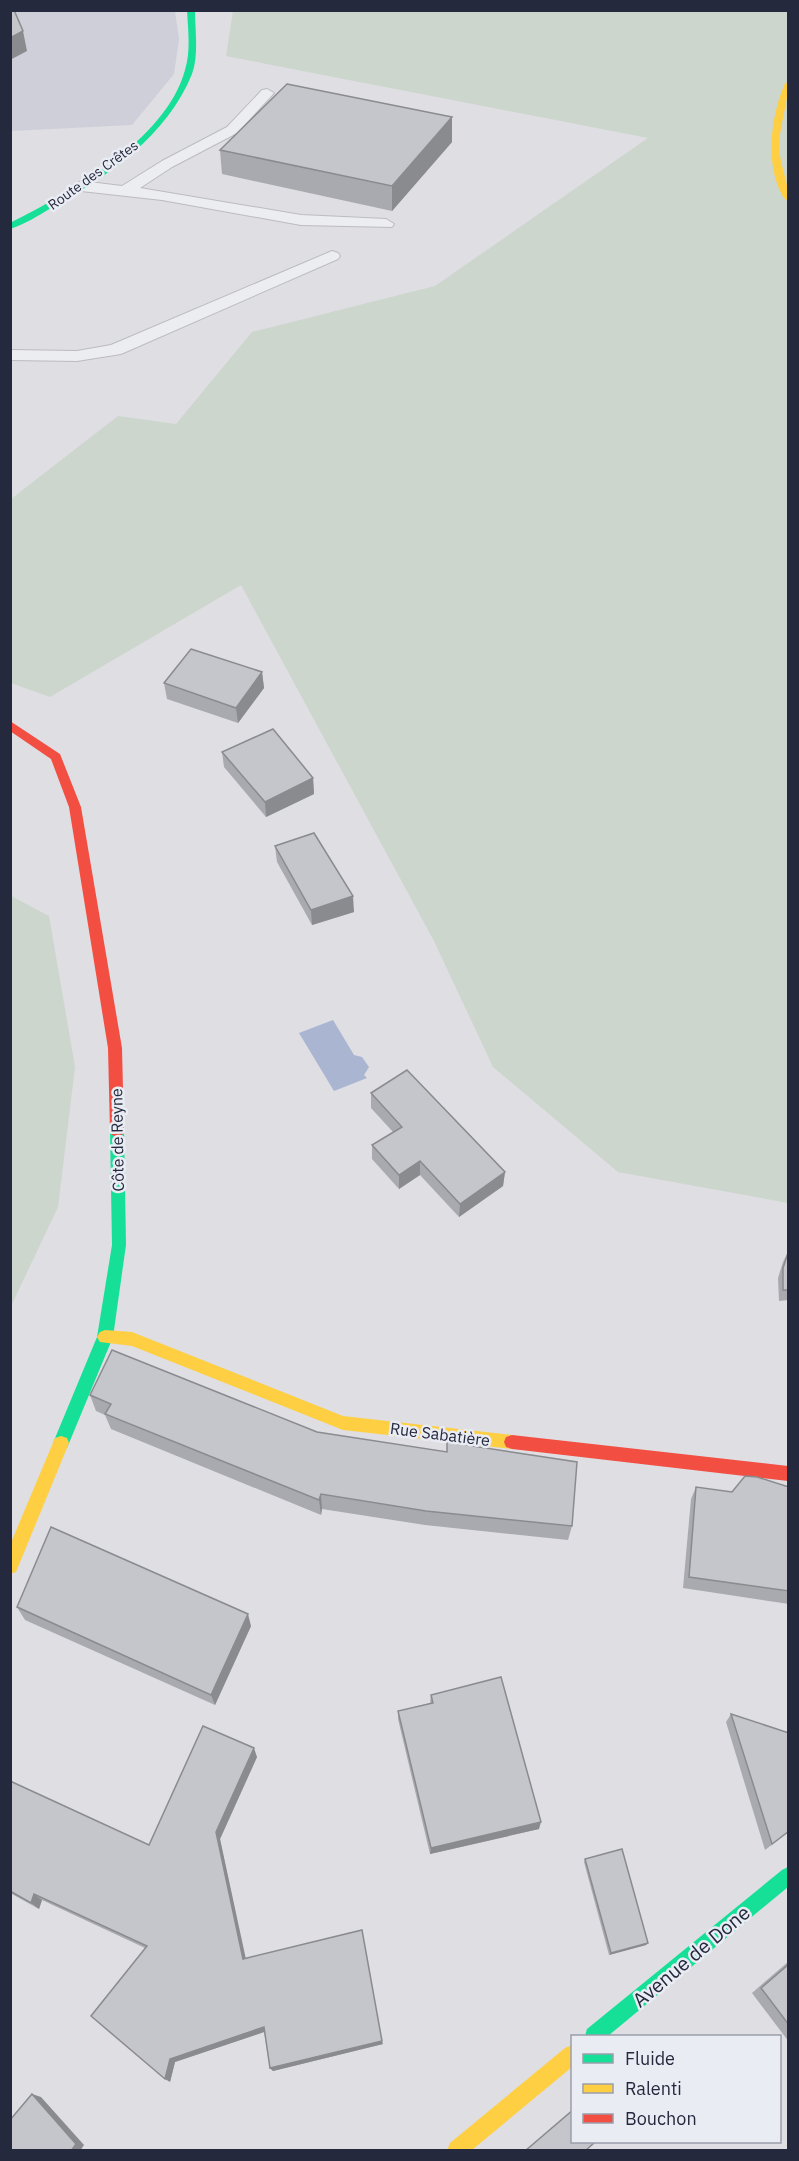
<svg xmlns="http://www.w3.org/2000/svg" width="799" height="2161" viewBox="0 0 799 2161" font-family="'IBM Plex Sans',sans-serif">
	<rect width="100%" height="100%" fill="#dedee3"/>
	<path fill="#cecfd9" d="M 11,11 L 175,11 L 179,39 L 174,74 L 132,125 L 11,131 Z"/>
	<g fill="#ccd6cd">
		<path d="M 233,11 L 788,11 L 788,1203 L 618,1172 L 493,1067 L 434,941 L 241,585 L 50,697 L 11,683 L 11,499 L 118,416 L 176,424 L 252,332 L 435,286 L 648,138 L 226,56 Z"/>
		<path d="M 11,896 L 49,916 L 75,1067 L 58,1207 L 11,1306 Z"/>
	</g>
	<path fill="#aab5d1" d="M 333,1020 L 354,1055 L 362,1057 L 369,1067 L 364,1075 L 367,1078 L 334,1091 L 299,1033 Z"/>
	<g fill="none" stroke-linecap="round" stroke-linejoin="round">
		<defs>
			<g id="lane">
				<path d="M 267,89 L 274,93 L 237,133 L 172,167 L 140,188 L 301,215 L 386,219 L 394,224 L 392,227 L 301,225 L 162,200 L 81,191 L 73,186 L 81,181 L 122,186 L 162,161 L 227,127 L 262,90 Z"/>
				<path d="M 332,251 L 338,253 L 340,256 L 338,259 L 121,354 L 77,361 L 10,360 L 10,350 L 77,351 L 111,345 Z"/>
			</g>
		</defs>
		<use href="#lane" stroke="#bbbbc1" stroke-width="2"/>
		<use href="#lane" fill="#ecedf0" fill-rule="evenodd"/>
		<g fill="#16e098" fill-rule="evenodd">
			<path d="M 187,10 L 195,10 C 195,31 199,55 192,74 C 167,136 107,177 51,208 C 38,216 25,224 10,229 L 10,223 C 71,192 166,140 185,70 C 191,51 188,30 187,10 Z"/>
			<path d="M 117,1125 L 122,1127 L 124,1131 L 126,1245 L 113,1337 L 67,1448 L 61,1450 L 55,1448 L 53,1443 L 97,1337 L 112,1245 L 110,1131 L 112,1127 Z"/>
			<path d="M 788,1867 L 788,1887 L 608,2036 L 585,2036 L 587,2029 L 782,1870 Z"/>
		</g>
		<g fill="#ffcf43" fill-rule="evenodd">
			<path d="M 785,83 L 788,83 C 788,104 780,124 779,145 C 779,165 790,184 788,201 C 782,198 781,192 778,186 C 766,154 772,114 785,83 Z"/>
			<path d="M 105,1330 L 132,1332 L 343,1416 L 512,1435 L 518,1437 L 520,1442 L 518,1447 L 512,1449 L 343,1430 L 132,1346 L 100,1342 L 97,1337 L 100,1332 Z"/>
			<path d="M 61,1436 L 67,1438 L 69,1443 L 16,1572 L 10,1574 L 10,1545 L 55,1438 Z"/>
			<path d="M 572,2045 L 572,2067 L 472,2150 L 447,2150 L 450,2143 L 565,2048 Z"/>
		</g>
		<g fill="#f24e42" fill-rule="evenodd">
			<path d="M 10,721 L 60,754 L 81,807 L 122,1048 L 124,1131 L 122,1135 L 117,1137 L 112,1135 L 110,1131 L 108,1048 L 69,807 L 51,759 L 10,731 Z"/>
			<path d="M 512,1435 L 788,1466 L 788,1481 L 512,1449 L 506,1447 L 504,1442 L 506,1437 Z"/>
		</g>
	</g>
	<g fill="#a9aaaf">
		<path d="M 452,117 L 452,142 L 392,211 L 222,174 L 220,150 Z"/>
		<path d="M 262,672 L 264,688 L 238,723 L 167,699 L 164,683 Z"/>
		<path d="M 222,752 L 313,778 L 314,794 L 266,817 L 224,767 Z"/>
		<path d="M 275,846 L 354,912 L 312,925 L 277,862 Z"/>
		<path d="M 371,1093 L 505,1172 L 503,1186 L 459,1217 L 420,1175 L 399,1189 L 372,1159 L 372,1145 L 393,1132 L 371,1108 Z"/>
		<path d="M 789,1250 L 789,1300 L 779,1301 L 778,1278 L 783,1262 Z"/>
		<path d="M 90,1395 L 317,1432 L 572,1526 L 568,1540 L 425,1525 L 322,1509 L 321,1515 L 111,1429 L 105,1415 L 96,1411 Z"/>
		<path d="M 696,1487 L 732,1492 L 789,1487 L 789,1604 L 683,1588 L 691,1499 Z"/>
		<path d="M 17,1607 L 251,1626 L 215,1705 L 25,1620 Z"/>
		<path d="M 431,1695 L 539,1829 L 430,1854 L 398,1719 L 398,1711 L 430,1703 Z"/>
		<path d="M 731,1714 L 789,1733 L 789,1832 L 765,1850 L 726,1722 Z"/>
		<path d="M 257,1757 L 220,1839 L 245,1959 L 383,2044 L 273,2071 L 270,2068 L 264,2032 L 175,2062 L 170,2082 L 145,1948 L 42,1900 L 39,1909 L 10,1893 L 10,1781 L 149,1845 Z"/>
		<path d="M 585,1859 L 648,1943 L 646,1945 L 609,1955 L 584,1862 Z"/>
		<path d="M 789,1961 L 789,2042 L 752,1993 Z"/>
	</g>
	<g fill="#8a8b8e">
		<path d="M 23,31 L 27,51 L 10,60 L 10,38 Z"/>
		<path d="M 452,117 L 452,142 L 392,211 L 392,186 Z"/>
		<path d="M 262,672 L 264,688 L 238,723 L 236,708 Z"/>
		<path d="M 313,778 L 314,794 L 266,817 L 265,802 Z"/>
		<path d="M 353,896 L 354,912 L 312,925 L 311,910 Z"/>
		<path d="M 420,1161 L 420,1175 L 399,1189 L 399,1175 Z"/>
		<path d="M 505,1172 L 503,1186 L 459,1217 L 460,1204 Z"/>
		<path d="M 321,1494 L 322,1509 L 321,1515 L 319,1500 Z"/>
		<path d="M 248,1614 L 251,1626 L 215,1705 L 211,1695 Z"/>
		<path d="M 254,1748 L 257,1757 L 220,1839 L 247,1964 L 243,1959 L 216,1832 Z"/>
		<path d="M 541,1822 L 539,1829 L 430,1854 L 431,1848 Z"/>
		<path d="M 34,1894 L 42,1900 L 39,1909 L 31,1903 Z"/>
		<path d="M 648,1943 L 646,1945 L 609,1955 L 611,1953 Z"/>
		<path d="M 264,2027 L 267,2031 L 175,2062 L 170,2082 L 165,2079 L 170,2059 Z"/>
		<path d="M 382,2041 L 383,2044 L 273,2071 L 270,2068 Z"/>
		<path d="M 32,2094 L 41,2097 L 84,2145 L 80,2151 L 71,2151 Z"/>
	</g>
	<g fill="#c5c6cb" stroke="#8a8b8e" stroke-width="1.5">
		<path d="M 10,10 L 14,10 L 23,31 L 10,38 Z"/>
		<path d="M 287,84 L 452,117 L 392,186 L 220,150 Z"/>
		<path d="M 191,649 L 262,672 L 236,708 L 164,683 Z"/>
		<path d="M 273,729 L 313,778 L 265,802 L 222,752 Z"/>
		<path d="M 314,833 L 353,896 L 311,910 L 275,846 Z"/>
		<path d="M 407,1070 L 505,1172 L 460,1204 L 420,1161 L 399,1175 L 372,1145 L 402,1127 L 371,1093 Z"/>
		<path d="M 789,1250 L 789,1290 L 783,1290 L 783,1268 Z"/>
		<path d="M 112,1350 L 317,1432 L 447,1452 L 447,1442 L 577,1462 L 572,1526 L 426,1511 L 321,1494 L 319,1500 L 105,1414 L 111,1404 L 90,1395 Z"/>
		<path d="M 745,1476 L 757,1477 L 789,1487 L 789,1591 L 689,1577 L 696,1487 L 732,1492 Z"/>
		<path d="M 51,1527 L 248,1614 L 211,1695 L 17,1607 Z"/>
		<path d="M 501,1677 L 541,1822 L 431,1848 L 398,1711 L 433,1703 L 431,1695 Z"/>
		<path d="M 731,1714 L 789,1733 L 789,1831 L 772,1844 Z"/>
		<path d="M 203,1726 L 254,1748 L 216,1832 L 243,1959 L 362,1930 L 382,2041 L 270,2068 L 264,2027 L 170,2059 L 165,2079 L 91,2016 L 147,1946 L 34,1894 L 31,1903 L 10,1891 L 10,1781 L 149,1845 Z"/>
		<path d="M 622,1849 L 648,1943 L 611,1953 L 585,1859 Z"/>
		<path d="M 789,1964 L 789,2025 L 761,1988 Z"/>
		<path d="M 32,2094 L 76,2144 L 71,2151 L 10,2151 L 10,2120 Z"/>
		<path d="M 573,2110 L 573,2142 L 595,2142 L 585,2151 L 525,2151 Z"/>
	</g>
	<g text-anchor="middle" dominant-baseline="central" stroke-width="5" stroke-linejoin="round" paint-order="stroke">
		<g font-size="14" fill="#24293d" stroke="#eaecf4">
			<text transform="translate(93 175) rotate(-36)">Route des Crêtes</text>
		</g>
		<g font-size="16" fill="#24293d" stroke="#eaecf4">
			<text transform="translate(117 1140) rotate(-91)">Côte de Reyne</text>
			<text transform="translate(440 1434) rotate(7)">Rue Sabatière</text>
		</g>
		<g font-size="20" fill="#24293d" stroke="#eaecf4">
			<text transform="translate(691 1956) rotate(-40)">Avenue de Done</text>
		</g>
	</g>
	<rect width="799" height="2161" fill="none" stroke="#24293d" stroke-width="24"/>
	<rect x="571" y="2035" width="210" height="108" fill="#eaecf4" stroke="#9b9eab" stroke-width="1.5"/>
	<rect x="583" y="2054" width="30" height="9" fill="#16e098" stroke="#9b9eab" stroke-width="1.5"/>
	<text x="625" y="2065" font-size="18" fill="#24293d">Fluide</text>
	<rect x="583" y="2084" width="30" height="9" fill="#ffcf43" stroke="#9b9eab" stroke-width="1.5"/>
	<text x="625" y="2095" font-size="18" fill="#24293d">Ralenti</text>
	<rect x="583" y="2114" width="30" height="9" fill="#f24e42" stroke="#9b9eab" stroke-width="1.5"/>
	<text x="625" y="2125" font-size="18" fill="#24293d">Bouchon</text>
</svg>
